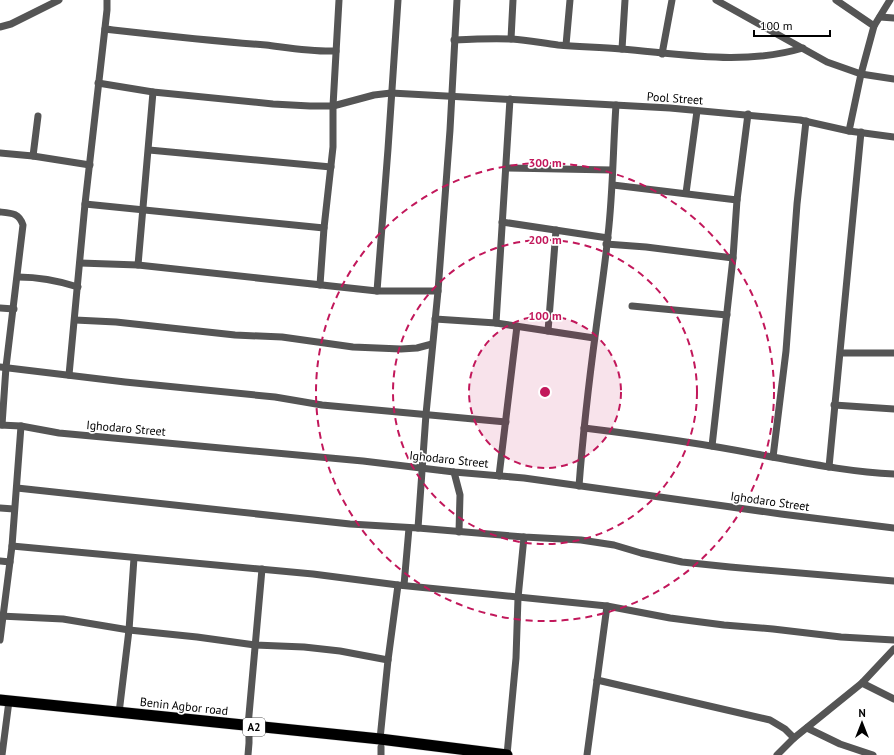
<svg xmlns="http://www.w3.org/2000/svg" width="894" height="755" viewBox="0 0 894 755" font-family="'PT Sans',sans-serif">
	<rect width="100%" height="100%" fill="#fff"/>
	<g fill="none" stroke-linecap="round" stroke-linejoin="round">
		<defs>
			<path id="highway" d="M 0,700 L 380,739 L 507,755"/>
		</defs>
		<use href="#highway" stroke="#dbdbdb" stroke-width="12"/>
		<g stroke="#555" stroke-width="7">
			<path d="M 716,0 L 827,62 L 861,74 L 894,79"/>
			<path d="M 836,0 L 874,26"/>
			<path d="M 880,17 L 894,18"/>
			<path d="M 0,27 L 11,24 L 59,0"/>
			<path d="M 105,29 C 159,35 212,41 266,45 C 290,48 313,52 336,51"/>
			<path d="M 511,39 L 513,0"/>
			<path d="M 454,40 C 473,39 493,38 512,39 C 527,40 542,43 558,45 C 579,47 600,47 621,49 C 682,54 743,66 803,48"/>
			<path d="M 566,45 L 570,0"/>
			<path d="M 622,49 L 625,0"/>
			<path d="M 662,54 L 672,0"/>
			<path d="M 98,83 L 153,92 L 273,104 L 310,106 L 333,106 L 374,95 L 391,93 L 670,108 L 800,120 L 849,131 L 894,137"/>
			<path d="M 849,131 L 861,74 L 874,26 L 890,0"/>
			<path d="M 149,150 L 331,167"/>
			<path d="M 0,153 L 33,156 L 90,165"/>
			<path d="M 33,156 L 38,116"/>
			<path d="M 506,168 L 612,170"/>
			<path d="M 613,185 L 737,200"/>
			<path d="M 686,193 L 697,111"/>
			<path d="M 85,204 L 324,228"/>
			<path d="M 0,212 C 12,213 19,213 23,225 L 6,367 L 2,425"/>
			<path d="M 502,222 L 608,238"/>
			<path d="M 606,244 L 646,247 L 733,258"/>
			<path d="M 80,263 L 138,265 L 377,291 L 438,291"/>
			<path d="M 138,265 L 153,92"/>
			<path d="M 18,277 C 40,277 56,280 78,287"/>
			<path d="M 320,285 L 324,228 L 333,147 L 333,106 L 339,0"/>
			<path d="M 377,291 L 388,149 L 398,0"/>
			<path d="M 632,306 L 727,315"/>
			<path d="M 0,308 L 14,309"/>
			<path d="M 435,319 L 496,323 L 594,338"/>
			<path d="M 75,320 L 116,322 L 235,335 L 282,337 L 353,347 L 401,349 L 417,348 L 432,344"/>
			<path d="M 496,323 L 510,99"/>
			<path d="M 548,331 L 556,230"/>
			<path d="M 841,353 L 894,353"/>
			<path d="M 0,367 L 125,382 L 275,397 L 322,405 L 506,422"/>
			<path d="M 69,375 L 85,204 L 107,10 L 107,0"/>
			<path d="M 834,405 L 894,409"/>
			<path d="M 0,425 L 21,426 L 59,433 L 363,461 L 454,472 L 524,478 L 781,514 L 894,528"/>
			<path d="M 584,428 C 641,435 699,443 756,454 C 801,462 848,472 894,474"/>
			<path d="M 712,446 L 733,258 L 737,200 L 748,114"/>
			<path d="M 773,457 L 786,351 L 797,204 L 806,121"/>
			<path d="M 829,467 L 861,132"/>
			<path d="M 454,472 L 460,495 L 459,532"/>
			<path d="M 499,476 L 517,326"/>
			<path d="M 579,486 C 583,433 589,381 596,329 C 600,298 605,266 608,235 C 613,192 613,148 616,105"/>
			<path d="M 17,488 L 350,524 L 418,528 L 524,537 L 581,540 L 614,545 L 641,553 L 682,562 L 730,567 L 894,581"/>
			<path d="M 0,508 L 14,509"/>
			<path d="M 418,528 L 426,414 L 438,291 L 450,130 L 457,0"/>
			<path d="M 12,546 L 313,574 L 398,585 L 607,606 L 670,618 L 724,625 L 773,629 L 841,637 L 894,640"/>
			<path d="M 0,561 L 10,562"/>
			<path d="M 404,585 L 409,528"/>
			<path d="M 0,616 L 63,619 L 129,630 L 197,637 L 255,645 L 304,647 L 340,651 L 388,660"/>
			<path d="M 0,640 L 12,546 L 21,426"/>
			<path d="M 597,680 L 770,720 L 785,729 L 794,738"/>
			<path d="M 862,683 L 894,699"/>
			<path d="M 119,713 L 129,630 L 134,558"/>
			<path d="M 248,726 L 262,569"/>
			<path d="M 807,728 L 840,744 L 873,755"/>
			<path d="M 380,739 L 388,660 L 398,585"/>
			<path d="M 2,755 L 9,701"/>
			<path d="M 248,755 L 249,743 L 249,734"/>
			<path d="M 381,755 L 381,747"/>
			<path d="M 507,755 L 516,658 L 518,598 L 524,537"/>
			<path d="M 587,755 L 607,606"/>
			<path d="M 777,755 L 794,738 L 862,683 L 894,649"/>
		</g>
		<use href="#highway" stroke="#000" stroke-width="11"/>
	</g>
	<circle cx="545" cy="392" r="76" fill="#c2185b" fill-opacity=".12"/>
	<g fill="none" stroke="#c2185b" stroke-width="2" stroke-dasharray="7 5">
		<circle cx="545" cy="392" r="76"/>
		<circle cx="545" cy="392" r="152"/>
		<circle cx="545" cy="392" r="229"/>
	</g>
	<g text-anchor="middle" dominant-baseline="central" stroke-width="3.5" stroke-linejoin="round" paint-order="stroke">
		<rect fill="#fff" stroke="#4c4c4c" stroke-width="1" x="243" y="718" width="22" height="18" rx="3"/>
		<g font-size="11" font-weight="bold" fill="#000">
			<text x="254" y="727">A2</text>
		</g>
		<g font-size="12" fill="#000" stroke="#fff">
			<text transform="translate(675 98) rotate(4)">Pool Street</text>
			<text transform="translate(126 428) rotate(5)">Ighodaro Street</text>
			<text transform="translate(449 459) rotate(6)">Ighodaro Street</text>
			<text transform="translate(770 501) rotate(8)">Ighodaro Street</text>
			<text transform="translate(184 706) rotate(6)">Benin Agbor road</text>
		</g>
	</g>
	<circle cx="545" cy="392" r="6" fill="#c2185b" stroke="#fff" stroke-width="2"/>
	<g font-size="12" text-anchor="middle" font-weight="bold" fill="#c2185b" stroke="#fff" stroke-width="3.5" stroke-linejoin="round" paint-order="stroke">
		<text x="545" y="167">300 m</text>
		<text x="545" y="244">200 m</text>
		<text x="545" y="320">100 m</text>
	</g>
	<g transform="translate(862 723)" stroke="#ffffff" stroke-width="3" paint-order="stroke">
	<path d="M0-3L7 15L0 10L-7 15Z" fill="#000000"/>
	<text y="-6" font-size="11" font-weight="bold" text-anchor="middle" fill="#000000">N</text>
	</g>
	<path d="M754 30v6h76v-6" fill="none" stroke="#000000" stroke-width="2"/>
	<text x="760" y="30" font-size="12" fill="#000000" stroke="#ffffff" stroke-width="3" paint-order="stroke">100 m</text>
</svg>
